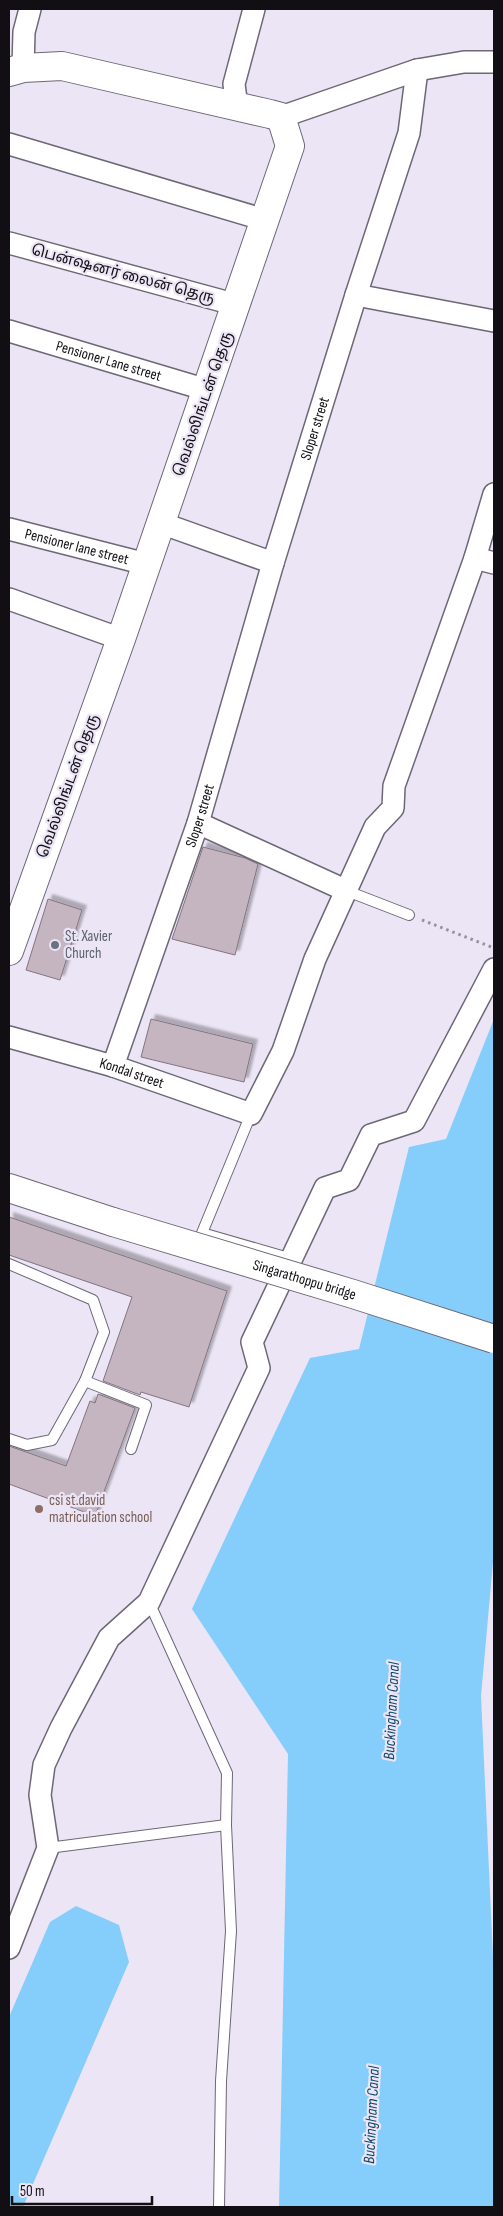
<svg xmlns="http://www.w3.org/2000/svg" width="503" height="2216" viewBox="0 0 503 2216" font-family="'Sofia Sans Condensed','Noto Sans Tamil',sans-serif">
	<defs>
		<filter id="shadow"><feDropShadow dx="4.5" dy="-4.5" stdDeviation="1" flood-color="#0004"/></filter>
	</defs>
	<rect width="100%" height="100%" fill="#ece5f6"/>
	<g fill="#85cdfb">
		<path d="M 494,1019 L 494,1551 L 481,1696 L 494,1979 L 494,2207 L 279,2207 L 288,1754 L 192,1609 L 310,1358 L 359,1349 L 409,1147 L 446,1139 Z"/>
		<path d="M 76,1906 L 119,1925 L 129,1962 L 23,2207 L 9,2207 L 9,2017 L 50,1922 Z"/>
	</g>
	<g fill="#c5b5c1" stroke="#82747f" filter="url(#shadow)">
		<path d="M 203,847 L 245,858 L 258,864 L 235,955 L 172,939 Z"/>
		<path d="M 48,899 L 82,910 L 60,980 L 26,970 Z"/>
		<path d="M 151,1019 L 253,1044 L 244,1082 L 141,1057 Z"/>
		<path d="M 9,1217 L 227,1291 L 189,1407 L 141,1392 L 140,1395 L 103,1381 L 132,1297 L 9,1255 Z"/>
		<path d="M 98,1394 L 135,1408 L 95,1516 L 9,1484 L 9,1446 L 66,1466 L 90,1401 L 95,1403 Z"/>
	</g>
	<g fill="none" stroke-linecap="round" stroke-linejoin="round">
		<defs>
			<g id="lane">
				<path d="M 347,891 L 409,915"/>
				<path d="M 251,1114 L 202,1233 L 292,1259"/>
				<path d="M 9,1264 L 93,1300 L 104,1332 L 85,1381"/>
				<path d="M 9,1439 L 27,1445 L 52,1440 L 85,1381 L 146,1405 L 131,1449"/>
				<path d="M 149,1602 L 227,1773 L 226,1825 L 231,1931 L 221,2081 L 219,2207"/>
				<path d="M 48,1848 L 226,1825"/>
			</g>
			<g id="street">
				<path d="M 23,68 L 24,32 L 30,9"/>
				<path d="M 237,107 L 234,84 L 254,9"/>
				<path d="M 281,117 L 417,70 L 464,62 L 494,62"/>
				<path d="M 9,144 L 265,220"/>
				<path d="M 9,243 L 237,305"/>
				<path d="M 356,295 L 494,321"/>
				<path id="s1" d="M 9,331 L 207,390"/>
				<path d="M 161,523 L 273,563"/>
				<path id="s2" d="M 9,529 L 146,564"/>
				<path d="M 475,558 L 494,563"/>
				<path d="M 9,599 L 121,639"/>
				<path d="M 198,823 L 347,891"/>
				<path id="s3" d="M 9,1037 L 113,1066 L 251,1114 L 283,1051 L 315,959 L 375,827 L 393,808 L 394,786 L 475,558 L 494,494"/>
				<path id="s4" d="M 113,1066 L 198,823 L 273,563 L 356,295 L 409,133 L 417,70"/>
				<path d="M 9,1948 L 48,1848 L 40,1795 L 44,1765 L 61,1728 L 109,1638 L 149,1602 L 259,1368 L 252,1342 L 325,1188 L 349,1180 L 371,1135 L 414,1121 L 494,969"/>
			</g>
			<g id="secondary">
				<path d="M 9,72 L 23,68 L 62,66 L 270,114 L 281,117 L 290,146 L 121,639 L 9,951"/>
				<path d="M 9,1188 L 113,1222"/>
			</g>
		</defs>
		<use href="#lane" stroke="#6d6776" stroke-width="12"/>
		<use href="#street" stroke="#6d6776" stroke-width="24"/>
		<use href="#secondary" stroke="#6d6776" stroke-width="30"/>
		<path stroke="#96919d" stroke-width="3" stroke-dasharray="2.5 4" stroke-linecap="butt" d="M 422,920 L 494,948"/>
		<use href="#lane" stroke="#fff" stroke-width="10"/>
		<use href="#street" stroke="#fff" stroke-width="21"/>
		<use href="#secondary" stroke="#fff" stroke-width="28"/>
		<defs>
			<g id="secondary-bridge">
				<path id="s5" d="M 113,1222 L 353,1294 L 494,1339"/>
			</g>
		</defs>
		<use href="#secondary-bridge" stroke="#6d6776" stroke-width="30" stroke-linecap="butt"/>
		<use href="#secondary-bridge" stroke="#fff" stroke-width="28"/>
	</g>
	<circle fill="#6b7280" stroke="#ece5f6" stroke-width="2" cx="55" cy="945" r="5"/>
	<circle fill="#8d6e63" stroke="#ece5f6" stroke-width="2" cx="39" cy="1509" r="5"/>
	<g text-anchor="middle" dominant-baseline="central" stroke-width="4.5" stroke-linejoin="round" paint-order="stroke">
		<g font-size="15" fill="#110f14" stroke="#ece5f6">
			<text transform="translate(123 274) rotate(15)">பென்ஷனர் லைன் தெரு</text>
			<text stroke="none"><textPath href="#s1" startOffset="104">Pensioner Lane street</textPath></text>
			<text transform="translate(203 404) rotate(-71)">வெல்லிங்டன் தெரு</text>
			<text stroke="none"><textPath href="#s4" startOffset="669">Sloper street</textPath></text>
			<text stroke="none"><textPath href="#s2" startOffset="70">Pensioner lane street</textPath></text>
			<text transform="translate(68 786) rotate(-70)">வெல்லிங்டன் தெரு</text>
			<text stroke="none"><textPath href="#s4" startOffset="265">Sloper street</textPath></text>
			<text stroke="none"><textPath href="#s3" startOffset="128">Kondal street</textPath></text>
			<text stroke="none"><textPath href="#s5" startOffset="200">Singarathoppu bridge</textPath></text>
		</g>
		<g font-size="15" fill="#5b616d" stroke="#ece5f6" text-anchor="start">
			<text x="65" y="936">St. Xavier<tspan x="65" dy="17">Church</tspan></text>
		</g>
		<g font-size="15" fill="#785e54" stroke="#ece5f6" text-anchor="start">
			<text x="49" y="1500">csi st.david<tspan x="49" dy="17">matriculation school</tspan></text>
		</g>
		<g font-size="16" font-style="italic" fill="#0a4664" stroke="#ece5f6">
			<text transform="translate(392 1711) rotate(-87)">Buckingham Canal</text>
			<text transform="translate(372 2115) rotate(-87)">Buckingham Canal</text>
		</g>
	</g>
	<rect width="503" height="2216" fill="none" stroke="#110f14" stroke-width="20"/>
	<path d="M12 2196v8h140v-8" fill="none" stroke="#110f14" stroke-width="2.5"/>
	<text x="20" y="2196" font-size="15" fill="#110f14" stroke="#ece5f6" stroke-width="4" paint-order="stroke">50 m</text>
</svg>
